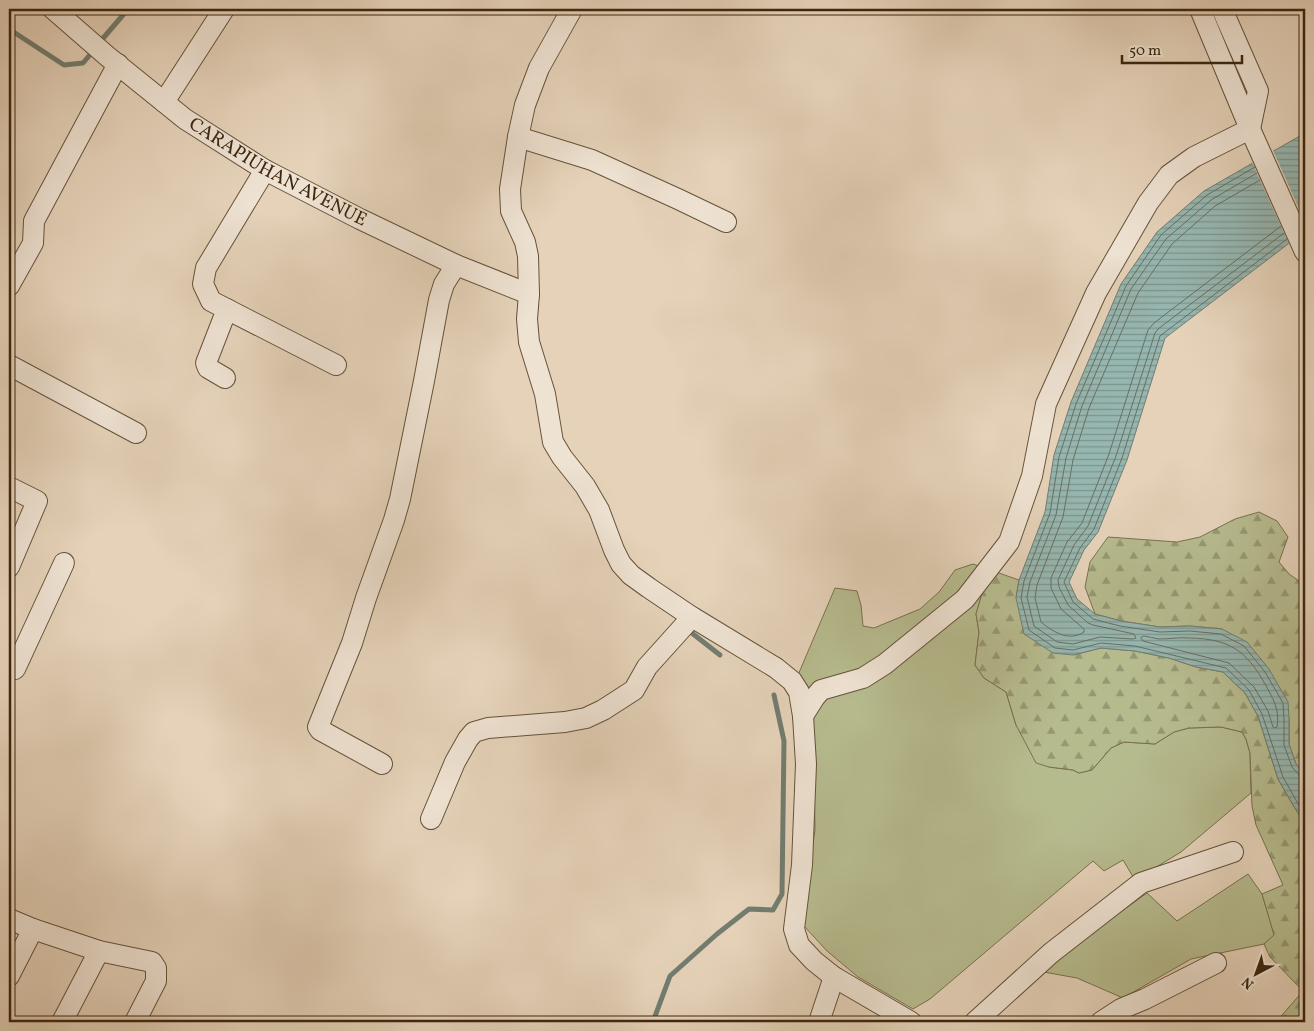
<svg xmlns="http://www.w3.org/2000/svg" width="1314" height="1031" viewBox="0 0 1314 1031" font-family="Vollkorn,serif">
	<defs>
		<pattern id="forest-firs" width="22" height="20" patternUnits="userSpaceOnUse" patternTransform="scale(1.25)"><rect width="22" height="20" fill="#b6bb8e"/><path d="M5 1l3.5 6h-7zM16 11l3.5 6h-7z" fill="#959872"/></pattern>
		<pattern id="water-rules" width="6" height="5" patternUnits="userSpaceOnUse" patternTransform="scale(1.25)"><rect width="6" height="5" fill="#96b7b1"/><path d="M0 2.5h6" fill="none" stroke="#7c958e"/></pattern>
	</defs>
	<rect width="100%" height="100%" fill="#e5d2b9"/>
	<filter id="stains"><feTurbulence type="fractalNoise" baseFrequency=".004" numOctaves="4"/><feColorMatrix values="0 0 0 0 .2 0 0 0 0 .09 0 0 0 0 .02 0 0 0 .5 -.17"/></filter>
	<radialGradient id="worn" r=".72"><stop offset=".6" stop-color="#630" stop-opacity="0"/><stop offset="1" stop-color="#630" stop-opacity=".3"/></radialGradient>
	<g fill="#b6bb8e" stroke="#79714e">
		<path d="M 973,564 L 996,572 L 983,590 L 976,614 L 979,632 L 975,665 L 984,678 L 1006,692 L 1016,725 L 1049,767 L 1073,770 L 1079,773 L 1092,770 L 1111,748 L 1124,742 L 1155,744 L 1174,732 L 1189,728 L 1221,727 L 1242,732 L 1246,739 L 1250,753 L 1251,793 L 1181,852 L 1135,880 L 1123,860 L 1104,871 L 1093,861 L 930,999 L 913,1009 L 858,977 L 827,951 L 804,926 L 806,889 L 815,830 L 813,714 L 798,675 L 835,588 L 857,591 L 861,605 L 863,626 L 874,628 L 920,609 L 939,592 L 955,570 Z"/>
		<path d="M 1248,874 L 1262,894 L 1275,936 L 1264,944 L 1191,959 L 1123,998 L 1077,978 L 1038,971 L 1147,893 L 1177,921 Z"/>
	</g>
	<g fill="url(#forest-firs)" stroke="#79714e">
		<path d="M 1259,512 L 1277,521 L 1288,537 L 1279,562 L 1289,574 L 1305,585 C 1305,595 1303,609 1305,618 L 1305,774 L 1296,764 L 1289,744 L 1289,718 L 1222,629 L 1190,626 L 1160,627 L 1121,621 L 1095,614 L 1085,587 L 1090,562 L 1108,537 L 1177,542 L 1200,537 L 1235,519 Z"/>
		<path d="M 996,572 L 1019,580 L 1016,598 L 1073,655 L 1101,648 L 1135,651 L 1169,658 L 1196,667 L 1223,672 L 1245,693 L 1258,716 L 1278,779 L 1293,805 L 1305,824 L 1305,1022 L 1276,1022 L 1303,991 L 1270,957 L 1264,944 L 1274,935 L 1262,894 L 1283,885 L 1256,825 L 1252,806 L 1250,753 L 1246,739 L 1242,732 L 1221,727 L 1189,728 L 1174,732 L 1155,744 L 1124,742 L 1111,748 L 1092,770 L 1079,773 L 1073,770 L 1049,767 L 1036,763 L 1016,725 L 1006,692 L 984,678 L 975,665 L 979,632 L 976,614 L 983,590 Z"/>
	</g>
	<path fill="url(#water-rules)" stroke="#727d70" d="M 1305,133 L 1305,231 L 1165,338 L 1127,460 L 1098,532 L 1084,550 L 1069,582 L 1077,599 L 1095,614 L 1121,621 L 1160,627 L 1190,626 L 1222,629 L 1247,642 L 1269,669 L 1288,702 L 1289,718 L 1289,744 L 1296,764 L 1305,774 L 1305,824 L 1293,805 L 1278,779 L 1258,716 L 1245,693 L 1223,672 L 1196,667 L 1169,658 L 1135,651 L 1101,648 L 1073,655 L 1053,653 L 1024,634 L 1016,598 L 1019,580 L 1045,512 L 1054,455 L 1071,402 L 1121,284 L 1157,232 L 1204,191 Z"/>
	<path fill="#e5d2b9" d="M 1272,148 L 1305,222 L 1305,235 L 1290,246 L 1251,160 Z"/>
	<g fill="none" stroke-linecap="round" stroke-linejoin="round">
		<g stroke="#696f60" stroke-width="1">
			<path d="M 1255,167 L 1207,195 L 1161,235 L 1126,286 L 1076,404 L 1059,457 L 1050,513 L 1024,581 L 1021,598 L 1029,630 L 1055,648 L 1073,650 L 1101,643 L 1135,646 L 1226,668 L 1249,690 L 1262,714 L 1283,777 L 1297,802 L 1305,815"/>
			<path d="M 1257,173 L 1211,200 L 1166,239 L 1131,289 L 1082,406 L 1066,458 L 1056,515 L 1030,582 L 1027,597 L 1034,626 L 1057,642 L 1073,644 L 1100,637 L 1133,639 L 1136,638 L 1134,634 L 1093,625 L 1088,623 L 1068,605 L 1059,587 L 1058,580 L 1074,545 L 1088,526 L 1116,456 L 1155,333 L 1158,329 L 1284,233"/>
			<path d="M 1260,180 L 1215,206 L 1172,244 L 1138,293 L 1089,408 L 1073,460 L 1063,517 L 1037,585 L 1035,598 L 1041,622 C 1053,632 1069,642 1084,632 L 1084,629 L 1061,609 L 1051,588 L 1051,578 L 1067,542 L 1082,523 L 1109,454 L 1148,330 L 1154,323 L 1281,226"/>
			<path d="M 1287,239 L 1160,336 L 1122,458 L 1094,529 L 1080,548 L 1064,582 L 1073,602 L 1093,619 L 1120,626 L 1160,632 L 1190,631 L 1221,634 L 1244,646 L 1265,672 L 1283,703 L 1284,719 L 1284,745 L 1292,767 L 1300,776 L 1305,777"/>
			<path d="M 1144,636 C 1149,637 1154,638 1159,639 C 1170,639 1180,637 1190,638 C 1229,639 1246,650 1265,684 C 1273,699 1280,709 1277,727 L 1275,728 L 1273,727 L 1268,711 L 1254,687 L 1229,663 L 1143,641 L 1141,638 Z"/>
		</g>
		<g stroke="#727d70" stroke-width="5">
			<path d="M 9,29 L 64,65 L 83,63 L 94,50"/>
			<path d="M 99,43 L 123,15 L 127,9"/>
			<path d="M 688,630 L 720,655"/>
			<path d="M 651,1022 L 654,1019 L 670,976 L 717,934 L 749,909 L 773,910 L 782,894 L 784,741 L 774,695"/>
		</g>
		<defs>
			<g id="minor">
				<path id="s1" d="M 53,9 L 107,56 L 185,119 L 265,170 L 360,219 L 456,265 L 529,294"/>
				<path d="M 572,9 L 539,68 L 525,105 L 518,137 L 510,189 L 511,211 L 525,242 L 528,256 L 529,294 L 527,319 L 529,342 L 545,394 L 553,442 L 562,457 L 585,486 L 599,510 L 614,550 L 621,564 L 631,575 L 649,588 L 692,617 L 776,668 L 792,681 L 799,692 L 803,716 L 806,764 L 802,865 L 794,929 L 799,945 L 814,961 L 834,977 L 911,1022"/>
				<path d="M 1200,9 L 1250,129 L 1305,252"/>
				<path d="M 1222,9 L 1258,91 L 1250,129"/>
				<path d="M 164,102 L 224,9"/>
				<path d="M 518,137 L 592,160 L 678,199 L 726,222"/>
				<path d="M 265,170 L 206,268 L 203,284 L 211,301 L 336,365"/>
				<path d="M 9,286 L 33,243 L 34,221 L 118,64"/>
				<path d="M 9,365 L 136,433"/>
				<path d="M 225,378 L 208,368 L 206,363 L 227,309"/>
				<path d="M 9,487 L 37,501 L 9,567"/>
				<path d="M 15,669 L 64,563"/>
				<path d="M 803,716 L 815,697 L 821,690 L 863,678 L 885,664 L 965,599 L 1009,542 L 1032,476 L 1046,404 L 1096,293 L 1148,203 L 1169,175 L 1194,157 L 1250,129"/>
				<path d="M 382,764 L 320,730 L 318,727 L 352,643 L 366,598 L 394,520 L 400,499 L 424,381 L 439,300 L 444,284 L 456,265"/>
				<path d="M 431,819 L 455,762 L 468,739 L 474,732 L 488,728 L 565,722 L 586,718 L 603,710 L 634,690 L 647,667 L 692,617"/>
				<path d="M 9,919 L 33,929 L 99,951 L 152,962 L 156,968 L 156,981 L 135,1022"/>
				<path d="M 9,976 L 33,929"/>
				<path d="M 62,1022 L 99,951"/>
				<path d="M 819,1022 L 834,977"/>
				<path d="M 975,1022 L 1051,953 L 1141,883 L 1233,852"/>
				<path d="M 1101,1022 L 1121,1009 L 1145,999 L 1216,963"/>
			</g>
		</defs>
		<use href="#minor" stroke="#66523a" stroke-width="22"/>
		<use href="#minor" stroke="#eee2d2" stroke-width="20"/>
	</g>
	<g text-anchor="middle" dominant-baseline="central" stroke-width="4" stroke-linejoin="round" paint-order="stroke">
		<g font-size="19" fill="#3c270f" stroke="#eee2d2">
			<text stroke="none"><textPath href="#s1" startOffset="279">CARAPIUHAN AVENUE</textPath></text>
		</g>
	</g>
	<rect width="1314" height="1031" fill="none" stroke="#e5d2b9" stroke-width="30"/>
	<rect x="10" y="10" width="1294" height="1011" fill="none" stroke="#3c270f" stroke-width="2.5"/>
	<rect x="15" y="15" width="1284" height="1001" fill="none" stroke="#3c270f"/>
	<g transform="translate(1256 974) rotate(221)" stroke="#eee2d2" stroke-width="4" paint-order="stroke">
	<path d="M0-4L9 19L0 12L-9 19Z" fill="#3c270f"/>
	<text y="-8" font-size="14" font-weight="bold" text-anchor="middle" fill="#3c270f">N</text>
	</g>
	<path d="M1122 55v8h120v-8" fill="none" stroke="#3c270f" stroke-width="2.5"/>
	<text x="1129" y="55" font-size="15" fill="#3c270f" stroke="#eee2d2" stroke-width="4" paint-order="stroke">50 m</text>
	<rect width="100%" height="100%" filter="url(#stains)"/>
	<rect width="100%" height="100%" fill="url(#worn)"/>
</svg>
